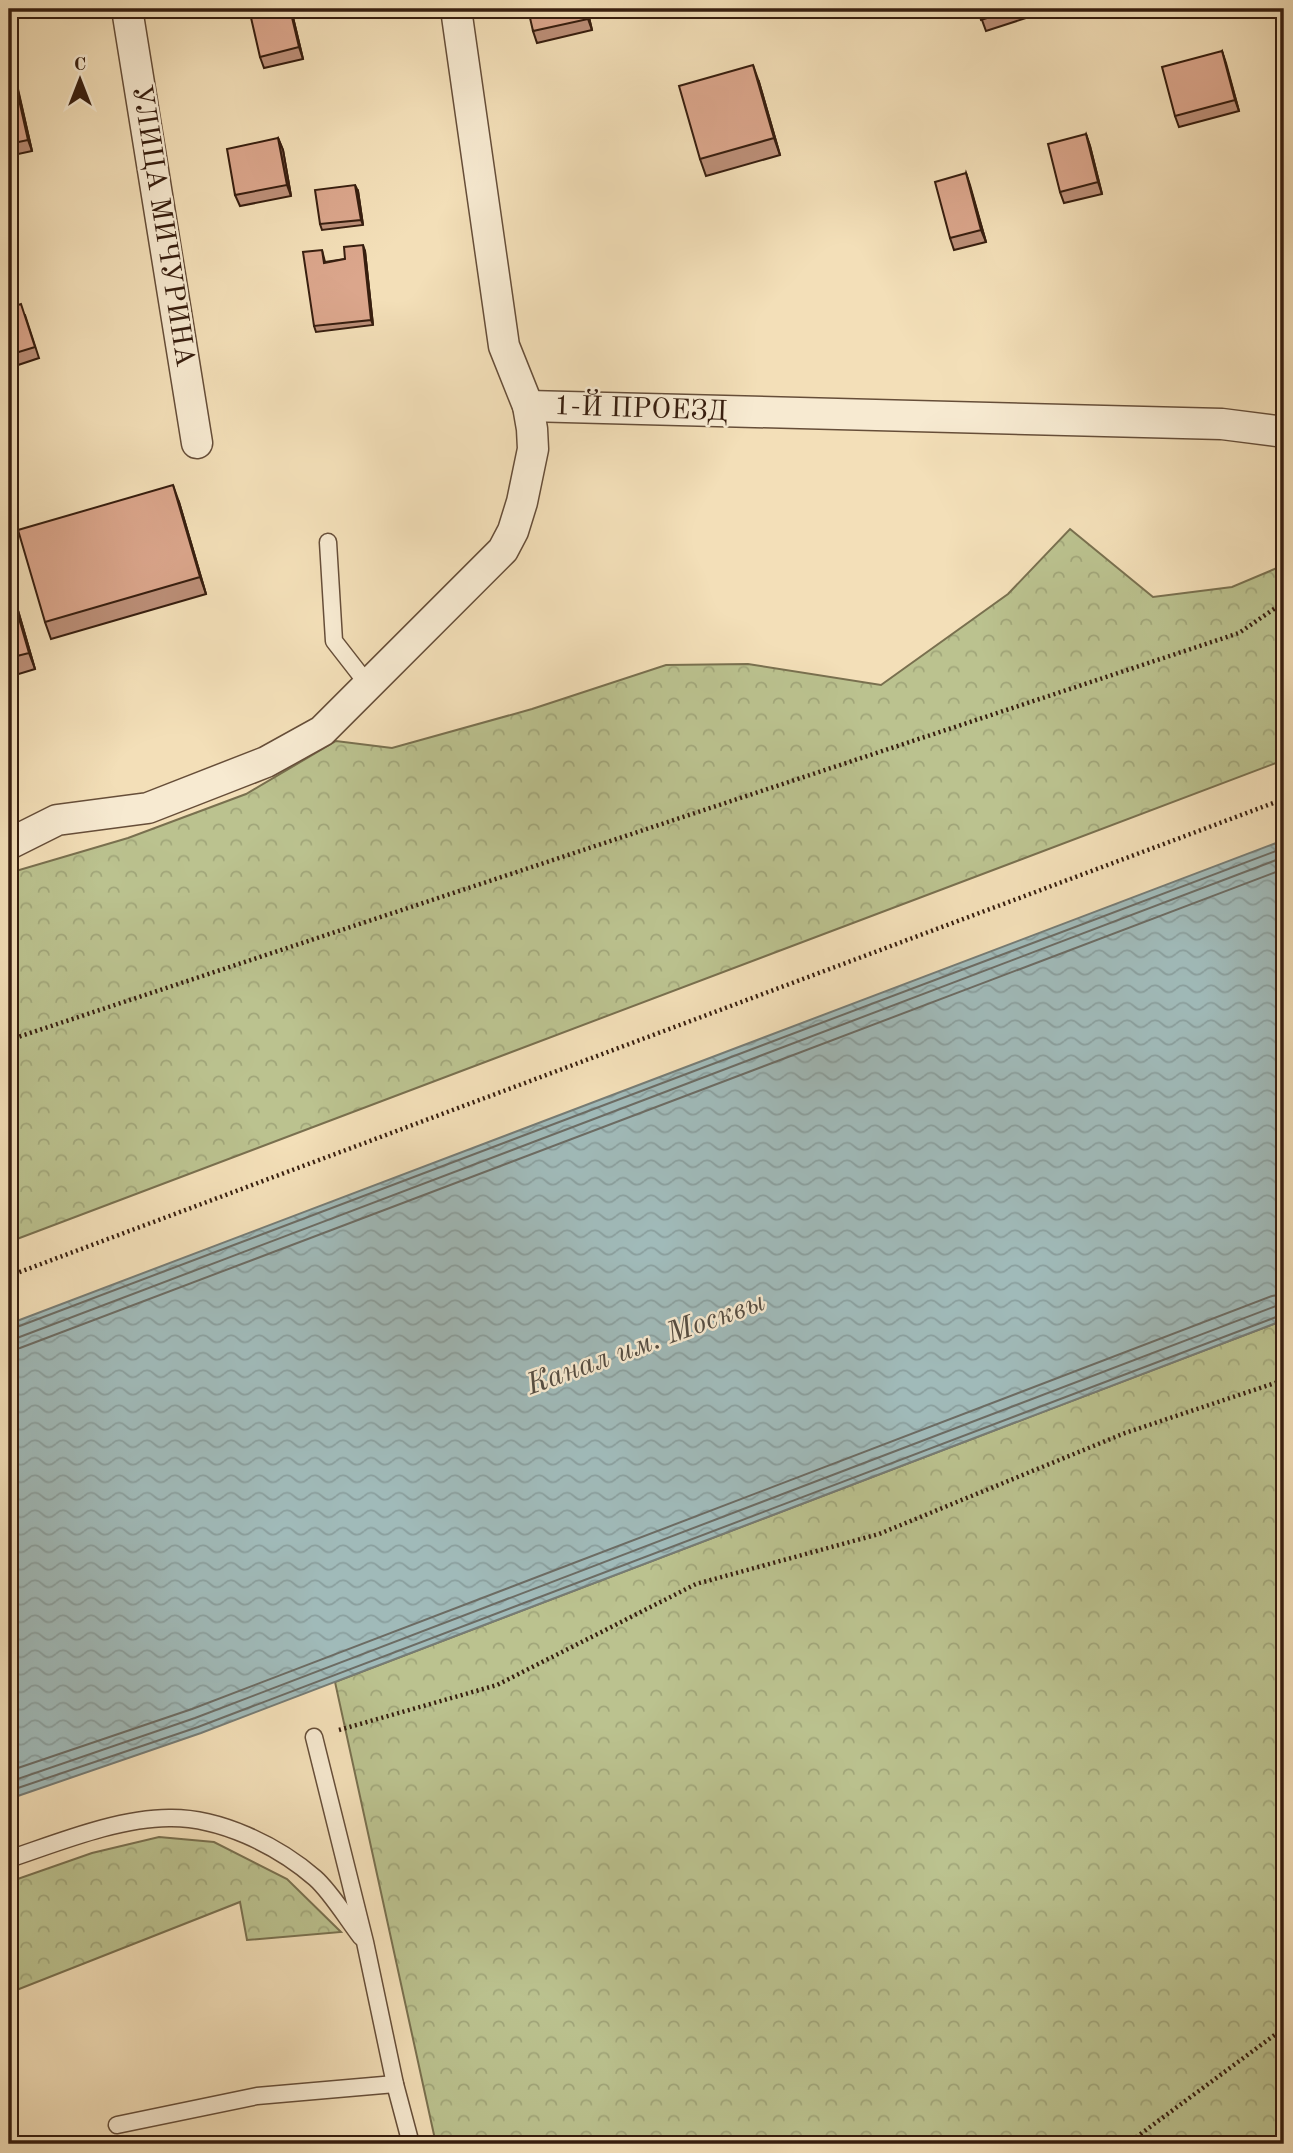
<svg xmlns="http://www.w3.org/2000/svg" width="1293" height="2153" viewBox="0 0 1293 2153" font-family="'Old Standard TT',serif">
	<defs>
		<pattern id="forest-crowns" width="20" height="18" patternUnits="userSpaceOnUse" patternTransform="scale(1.75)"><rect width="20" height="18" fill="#bbc28f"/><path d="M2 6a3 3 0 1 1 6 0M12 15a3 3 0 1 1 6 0" fill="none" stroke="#a1a67a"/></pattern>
		<pattern id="water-waves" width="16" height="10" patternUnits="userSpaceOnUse" patternTransform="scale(1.75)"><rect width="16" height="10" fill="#a0bab9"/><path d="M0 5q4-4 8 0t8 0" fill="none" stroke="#8a9f9e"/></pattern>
	</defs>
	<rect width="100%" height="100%" fill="#f3dfb8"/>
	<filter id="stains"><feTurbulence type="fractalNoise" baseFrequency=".00286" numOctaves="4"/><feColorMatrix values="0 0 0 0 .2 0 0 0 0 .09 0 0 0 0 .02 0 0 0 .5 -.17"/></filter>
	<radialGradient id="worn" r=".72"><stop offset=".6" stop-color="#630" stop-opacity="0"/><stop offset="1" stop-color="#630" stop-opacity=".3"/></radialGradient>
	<g fill="url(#forest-crowns)" stroke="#79704f" stroke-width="2">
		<path d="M 1070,529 L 1153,597 L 1232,587 L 1284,565 L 1284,760 L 9,1242 L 9,873 L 128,838 L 246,794 L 336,741 L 392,748 L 532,709 L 666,665 L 748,664 L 881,685 L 1008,594 Z"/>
		<path d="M 1284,1320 L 1284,2144 L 436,2144 L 335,1682 Z"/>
		<path d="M 159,1837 L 214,1842 L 287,1879 L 341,1932 L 247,1940 L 240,1902 L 9,1993 L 9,1882 L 92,1853 Z"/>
	</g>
	<path fill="url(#water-waves)" stroke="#767c75" stroke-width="2" d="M 1284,840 L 1284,1320 L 201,1733 L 9,1799 L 9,1324 Z"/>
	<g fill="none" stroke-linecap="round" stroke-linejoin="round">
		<g stroke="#6c6c64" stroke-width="2">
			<path d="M 9,1330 L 1284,848"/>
			<path d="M 9,1339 L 17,1338 L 1284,857"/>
			<path d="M 9,1350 L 20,1348 L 1284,869"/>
			<path d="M 9,1771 L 192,1709 L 1272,1296 L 1284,1294"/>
			<path d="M 9,1782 L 195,1718 L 1276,1306 L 1284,1305"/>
			<path d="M 9,1791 L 198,1727 L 1284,1314"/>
		</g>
		<defs>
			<g id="lane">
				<path d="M 328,542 L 334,641 L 369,686"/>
				<path d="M 314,1737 L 365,1942 L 395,2084 L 411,2144"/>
				<path d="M 9,1859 C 57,1843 118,1818 169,1818 C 219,1817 277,1845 315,1878 C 331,1892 347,1919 361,1937"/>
				<path d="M 117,2125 L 257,2096 L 395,2084"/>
			</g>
			<g id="street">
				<path d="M 127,9 L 197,443"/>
				<path d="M 528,406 L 1222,424 L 1284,432"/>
				<path d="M 9,844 L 57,820 L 148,808 L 266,762 L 322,731 L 503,550 L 513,531 L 522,502 L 533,449 L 532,429 L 528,406 L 504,346 L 456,9"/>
			</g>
		</defs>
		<use href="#lane" stroke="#664e39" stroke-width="19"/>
		<use href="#street" stroke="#664e39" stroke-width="33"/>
		<g stroke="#371e0f" stroke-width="4.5" stroke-dasharray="2 3.5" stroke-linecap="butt">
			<path d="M 9,1040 L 1239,633 L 1284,602"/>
			<path d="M 9,1276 L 1284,799"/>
			<path d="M 339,1730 L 497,1685 L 696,1584 L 879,1534 L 1125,1433 L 1284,1380"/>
			<path d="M 1127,2144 L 1284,2028"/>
		</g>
		<use href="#lane" stroke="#f7ead1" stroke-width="16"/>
		<use href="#street" stroke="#f7ead1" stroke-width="30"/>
	</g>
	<g fill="#bc8f78" stroke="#371e0f" stroke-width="2">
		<path d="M 291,9 L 303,59 L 264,68 L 260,57 Z"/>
		<path d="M 587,9 L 592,30 L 537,43 L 533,31 Z"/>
		<path d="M 978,9 L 1054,9 L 986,31 Z"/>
		<path d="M 1222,51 L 1239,111 L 1179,127 L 1175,116 Z"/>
		<path d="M 9,52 L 32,151 L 9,156 Z"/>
		<path d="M 759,82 L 780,155 L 706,176 L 700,159 Z"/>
		<path d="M 1086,134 L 1090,146 L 1102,194 L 1064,203 L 1060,192 Z"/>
		<path d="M 278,138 L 283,150 L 291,196 L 240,206 L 235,195 Z"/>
		<path d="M 966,173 L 986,242 L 954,250 L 950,238 Z"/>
		<path d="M 358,191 L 363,225 L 322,230 L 320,224 Z"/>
		<path d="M 322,250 L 325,262 L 345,259 L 365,251 L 373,325 L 316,332 L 314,326 Z"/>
		<path d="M 9,308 L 25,315 L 39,358 L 9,368 Z"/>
		<path d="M 179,502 L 206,594 L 51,639 L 45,622 Z"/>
		<path d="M 9,584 L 15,600 L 35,669 L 9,677 Z"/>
	</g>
	<g fill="#997462" stroke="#371e0f" stroke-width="2">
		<path d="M 290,9 L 291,9 L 303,59 L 299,47 Z"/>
		<path d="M 586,9 L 587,9 L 592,30 L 588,19 Z"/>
		<path d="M 1222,51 L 1226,63 L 1239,111 L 1235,100 Z"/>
		<path d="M 9,52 L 11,58 L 32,151 L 28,140 Z"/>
		<path d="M 753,65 L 759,82 L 780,155 L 774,138 Z"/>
		<path d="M 1086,134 L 1090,146 L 1102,194 L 1098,182 Z"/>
		<path d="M 278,138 L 283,150 L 291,196 L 287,185 Z"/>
		<path d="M 966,173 L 970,185 L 986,242 L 981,230 Z"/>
		<path d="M 355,185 L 358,191 L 363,225 L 361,220 Z"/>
		<path d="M 363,245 L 365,251 L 373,325 L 371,320 Z"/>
		<path d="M 173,485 L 179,502 L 206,594 L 200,577 Z"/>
		<path d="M 9,584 L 15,600 L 35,669 L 29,653 Z"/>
	</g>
	<g fill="#dba68c" stroke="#371e0f" stroke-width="2">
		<path d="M 249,9 L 290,9 L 299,47 L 260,57 Z"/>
		<path d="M 528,9 L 586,9 L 588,19 L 533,31 Z"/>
		<path d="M 978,9 L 1015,9 L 981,20 Z"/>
		<path d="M 1222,51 L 1235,100 L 1175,116 L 1162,67 Z"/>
		<path d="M 9,55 L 28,140 L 9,144 Z"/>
		<path d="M 753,65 L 774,138 L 700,159 L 679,86 Z"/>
		<path d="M 1086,134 L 1098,182 L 1060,192 L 1048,144 Z"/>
		<path d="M 278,138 L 287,185 L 235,195 L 227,149 Z"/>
		<path d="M 966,173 L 981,230 L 950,238 L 935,182 Z"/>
		<path d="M 355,185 L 361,220 L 320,224 L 315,190 Z"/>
		<path d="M 363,245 L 371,320 L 314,326 L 303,252 L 322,250 L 324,263 L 345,259 L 344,247 Z"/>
		<path d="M 21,304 L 35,347 L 9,355 L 9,308 Z"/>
		<path d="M 173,485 L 200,577 L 45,622 L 18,530 Z"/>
		<path d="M 9,584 L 29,653 L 9,658 Z"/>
	</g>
	<g text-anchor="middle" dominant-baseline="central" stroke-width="5" stroke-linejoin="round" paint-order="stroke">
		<g font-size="28" fill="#371e0f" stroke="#f7ead1">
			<text transform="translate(162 226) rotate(81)">УЛИЦА МИЧУРИНА</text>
			<text transform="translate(641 410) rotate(2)">1-Й ПРОЕЗД</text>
		</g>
		<g font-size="30" font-style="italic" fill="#564d42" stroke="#f7ead1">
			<text transform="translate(646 1344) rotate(-20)">Канал им. Москвы</text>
		</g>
	</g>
	<rect width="1293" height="2153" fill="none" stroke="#f3dfb8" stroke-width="35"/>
	<rect x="10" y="10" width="1272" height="2132" fill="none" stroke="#371e0f" stroke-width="3.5"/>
	<rect x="18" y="18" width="1258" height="2118" fill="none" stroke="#371e0f" stroke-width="2"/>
	<g transform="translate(80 80)" stroke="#f7ead1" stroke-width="5" paint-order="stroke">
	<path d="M0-5L12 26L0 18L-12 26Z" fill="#371e0f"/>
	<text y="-10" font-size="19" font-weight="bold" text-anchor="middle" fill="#371e0f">С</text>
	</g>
	<rect width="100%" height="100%" filter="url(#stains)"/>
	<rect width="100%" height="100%" fill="url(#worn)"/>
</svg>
